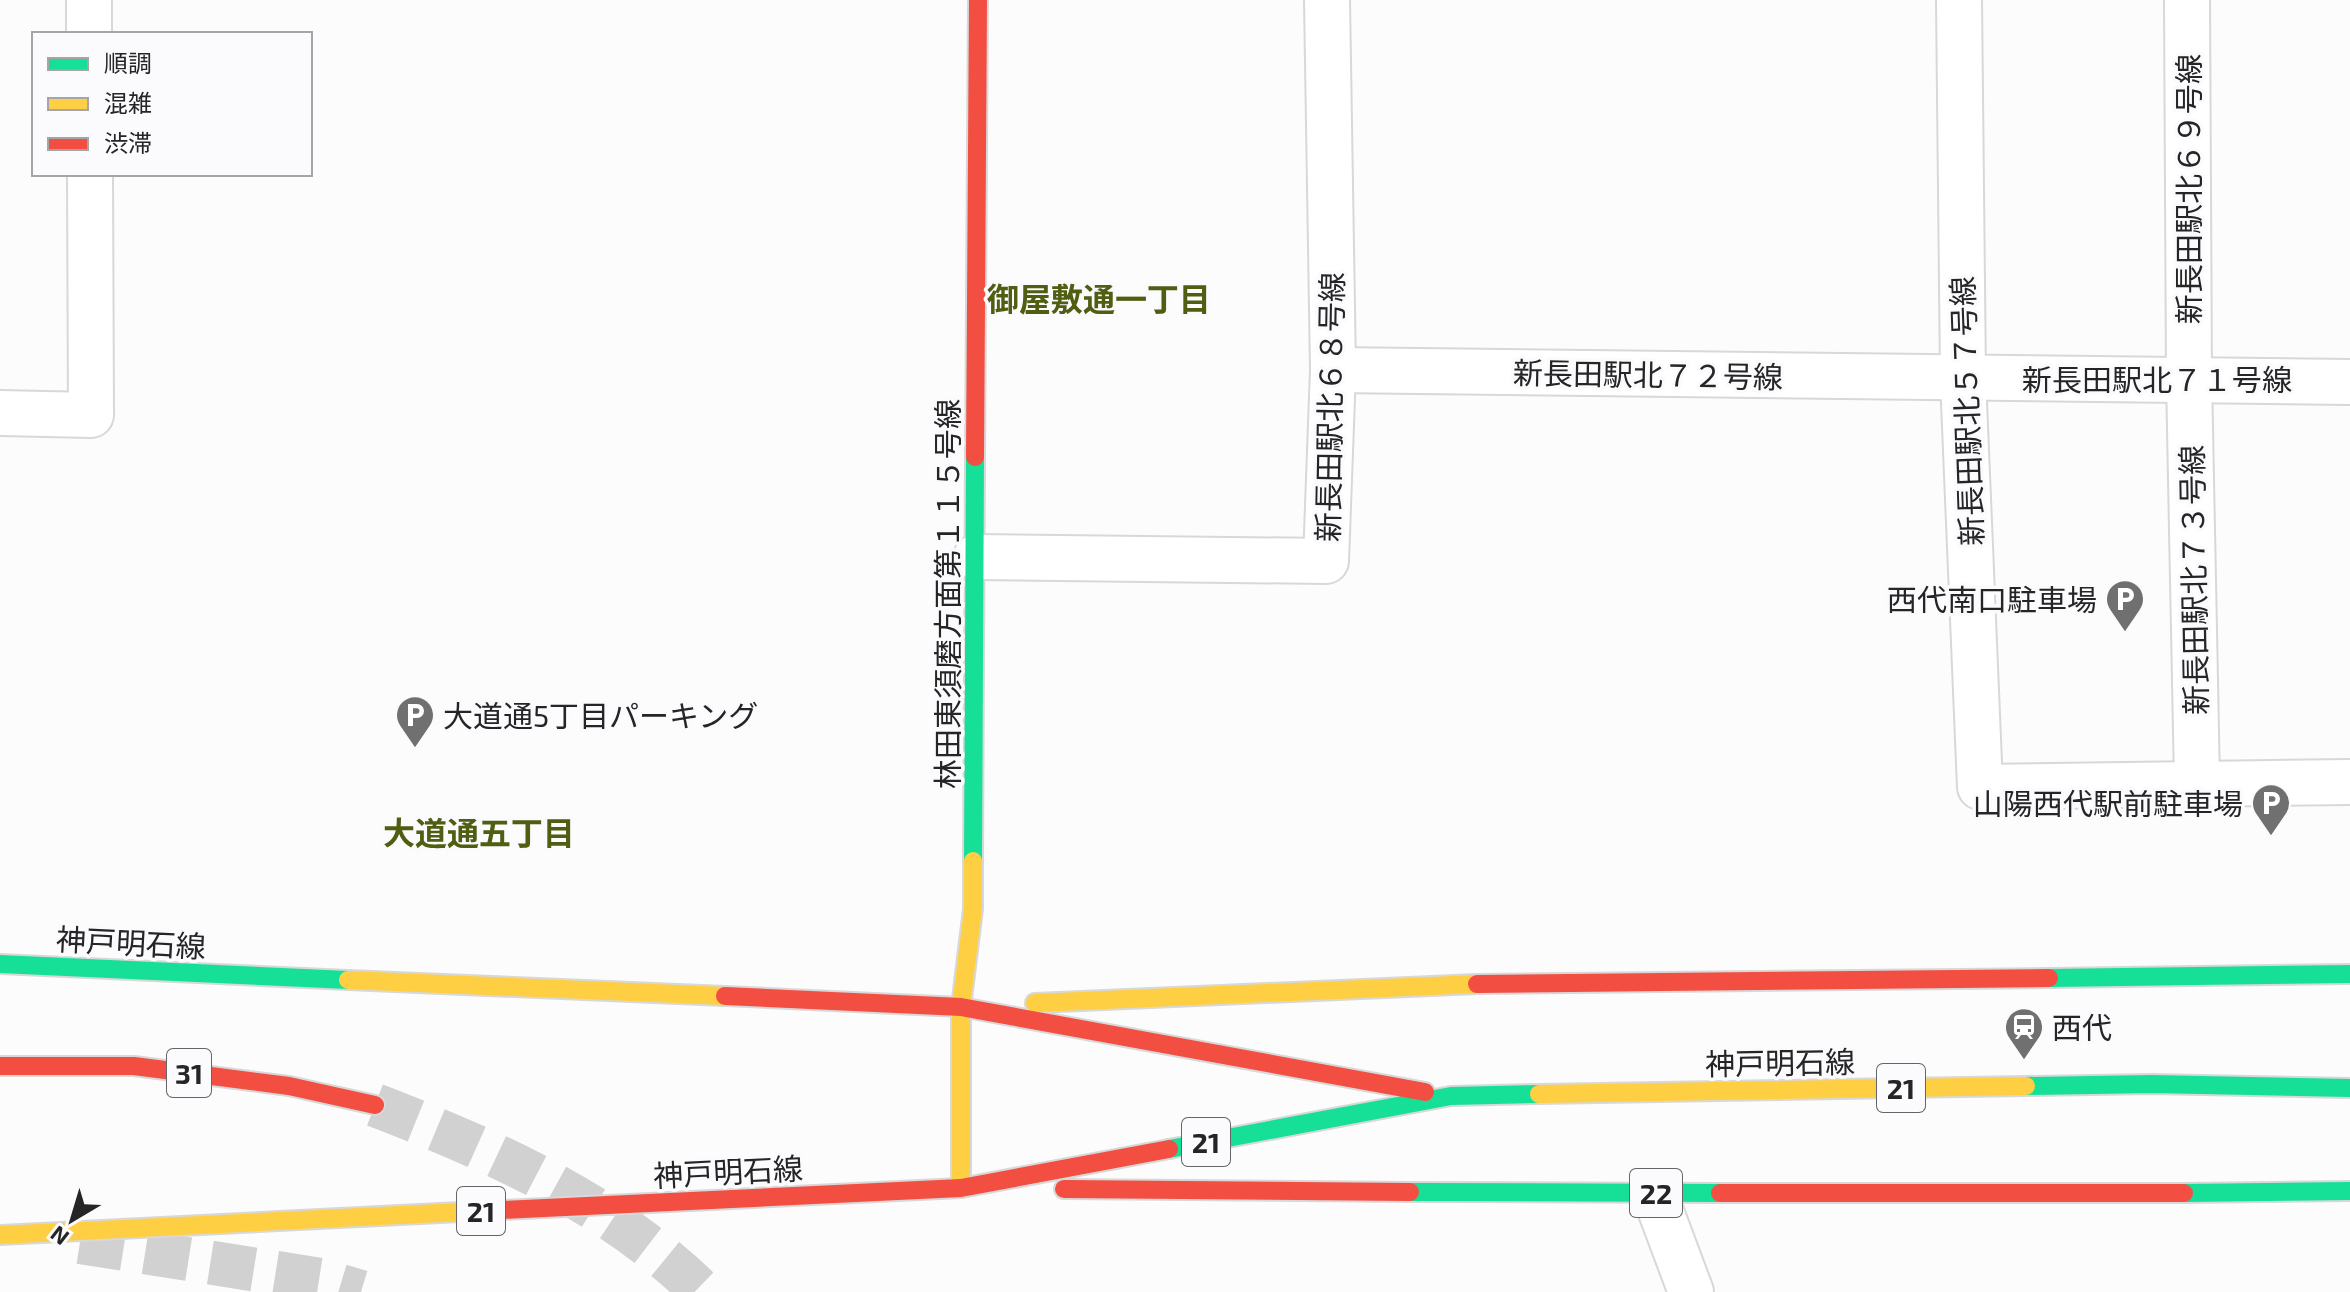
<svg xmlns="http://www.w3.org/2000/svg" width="2350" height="1292" viewBox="0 0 2350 1292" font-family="'Exo 2','Noto Sans JP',sans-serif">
	<rect width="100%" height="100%" fill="#fcfcfd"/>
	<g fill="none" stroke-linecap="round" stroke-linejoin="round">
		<g stroke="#d1d1d2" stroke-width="44" stroke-dasharray="44 22" stroke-linecap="butt">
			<path d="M 375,1105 C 492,1150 611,1203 702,1292"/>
			<path d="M 80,1242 L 321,1280 L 361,1292"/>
		</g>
		<defs>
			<g id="street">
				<path d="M 89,0 L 89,34"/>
				<path d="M 1959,0 L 1963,378 L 1980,787 L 2350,782"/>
				<path d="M 2187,0 L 2189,378 L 2197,782"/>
				<path d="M 1333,370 L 2350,382"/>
				<path d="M 0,413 L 91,415 L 90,174"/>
				<path d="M 976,557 L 1326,561 L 1333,370 L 1327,0"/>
				<path d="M 1654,1193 L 1691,1292"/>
			</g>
			<g id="fast">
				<path d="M 973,861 L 975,457"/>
				<path d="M 0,964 L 348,980"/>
				<path d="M 2049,978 L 2350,974"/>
				<path d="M 2026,1086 L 2152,1084 L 2350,1088"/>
				<path d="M 1169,1149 L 1451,1096 L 1539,1094"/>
				<path d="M 1410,1192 L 1720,1193"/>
				<path d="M 2184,1193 L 2350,1191"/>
			</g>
			<g id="slow">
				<path d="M 348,980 L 725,996"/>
				<path d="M 1035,1003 L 1477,984"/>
				<path d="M 1539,1094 L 2026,1086"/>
				<path d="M 961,1188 L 961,1007 L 973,909 L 973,861"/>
				<path d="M 0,1235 L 501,1210"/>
			</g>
			<g id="jam">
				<path d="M 975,457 L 978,0"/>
				<path d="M 1477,984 L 2049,978"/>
				<path d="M 725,996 L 961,1007 L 1425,1092"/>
				<path d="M 0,1066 L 134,1066 L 289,1086 L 375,1105"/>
				<path d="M 1064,1189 L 1410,1192"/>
				<path d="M 1720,1193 L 2184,1193"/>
				<path d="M 501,1210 L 961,1188 L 1169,1149"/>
			</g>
		</defs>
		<use href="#street" stroke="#d8d8d9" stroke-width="48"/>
		<use href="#fast" stroke="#d8d8d9" stroke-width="22"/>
		<use href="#slow" stroke="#d8d8d9" stroke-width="22"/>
		<use href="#jam" stroke="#d8d8d9" stroke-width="22"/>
		<use href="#street" stroke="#fff" stroke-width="44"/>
		<use href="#fast" stroke="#16e098" stroke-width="18"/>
		<use href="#slow" stroke="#ffcf43" stroke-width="18"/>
		<use href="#jam" stroke="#f24e42" stroke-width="18"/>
	</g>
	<defs>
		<symbol id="parking-pin" viewBox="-11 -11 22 30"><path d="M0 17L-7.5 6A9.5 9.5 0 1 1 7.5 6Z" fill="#707071" stroke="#fbfbfe"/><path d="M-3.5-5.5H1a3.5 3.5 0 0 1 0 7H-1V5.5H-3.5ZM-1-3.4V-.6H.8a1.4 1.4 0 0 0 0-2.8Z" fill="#fff"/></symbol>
		<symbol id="station-pin" viewBox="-11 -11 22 30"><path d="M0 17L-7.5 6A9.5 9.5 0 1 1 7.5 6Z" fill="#707071" stroke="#fbfbfe"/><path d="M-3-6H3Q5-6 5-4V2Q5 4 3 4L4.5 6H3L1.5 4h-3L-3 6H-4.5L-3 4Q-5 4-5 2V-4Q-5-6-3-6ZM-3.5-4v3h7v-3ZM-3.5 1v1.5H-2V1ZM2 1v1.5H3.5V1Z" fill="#fff"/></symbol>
	</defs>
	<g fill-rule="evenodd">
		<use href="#parking-pin" x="2103" y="577" width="44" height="60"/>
		<use href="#parking-pin" x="393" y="693" width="44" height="60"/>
		<use href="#parking-pin" x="2249" y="781" width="44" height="60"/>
		<use href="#station-pin" x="2002" y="1005" width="44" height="60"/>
	</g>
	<g text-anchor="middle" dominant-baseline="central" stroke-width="7" stroke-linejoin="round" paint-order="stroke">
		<g fill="#fbfbfe" stroke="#656567" stroke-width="2">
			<rect x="167" y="1049" width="44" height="48" rx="6"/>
			<rect x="1877" y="1064" width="48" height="48" rx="6"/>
			<rect x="1182" y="1118" width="48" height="48" rx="6"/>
			<rect x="1630" y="1169" width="52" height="48" rx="6"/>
			<rect x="457" y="1187" width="48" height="48" rx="6"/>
		</g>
		<g font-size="28" font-weight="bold" fill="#252526">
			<text x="189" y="1073">31</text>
			<text x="1901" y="1088">21</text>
			<text x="1206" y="1142">21</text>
			<text x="1656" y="1193">22</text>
			<text x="481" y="1211">21</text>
		</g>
		<g font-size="30" fill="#252526" stroke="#fbfbfe">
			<text transform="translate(2188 189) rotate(-90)">新長田駅北６９号線</text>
			<text transform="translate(1648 374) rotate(1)">新長田駅北７２号線</text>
			<text x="2157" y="379">新長田駅北７１号線</text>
			<text transform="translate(1329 407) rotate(-89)">新長田駅北６８号線</text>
			<text transform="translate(1966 411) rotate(-92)">新長田駅北５７号線</text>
			<text transform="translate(2193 580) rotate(-91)">新長田駅北７３号線</text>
			<text transform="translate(947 594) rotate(-90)">林田東須磨方面第１１５号線</text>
			<text transform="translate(131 942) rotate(3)">神戸明石線</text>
			<text transform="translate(1780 1062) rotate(-1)">神戸明石線</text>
			<text transform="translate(728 1171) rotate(-3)">神戸明石線</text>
		</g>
		<g font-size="30" fill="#252526" stroke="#fbfbfe" text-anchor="end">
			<text x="2097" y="599">西代南口駐車場</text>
			<text x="443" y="715" text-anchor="start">大道通5丁目パーキング</text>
			<text x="2243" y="803">山陽西代駅前駐車場</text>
			<text x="2052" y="1027" text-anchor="start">西代</text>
		</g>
		<g font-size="32" font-weight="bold" fill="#4f5e11" stroke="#fbfbfe">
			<text x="1099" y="298">御屋敷通一丁目</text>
			<text x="479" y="832">大道通五丁目</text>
		</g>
	</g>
	<rect x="32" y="32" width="280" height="144" fill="#fbfbfe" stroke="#a5a5a8" stroke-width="2"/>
	<rect x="48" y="58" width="40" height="12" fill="#16e098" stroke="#a5a5a8" stroke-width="2"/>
	<text x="104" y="72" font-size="24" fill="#252526">順調</text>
	<rect x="48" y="98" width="40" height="12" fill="#ffcf43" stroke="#a5a5a8" stroke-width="2"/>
	<text x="104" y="112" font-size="24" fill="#252526">混雑</text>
	<rect x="48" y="138" width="40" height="12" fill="#f24e42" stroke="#a5a5a8" stroke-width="2"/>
	<text x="104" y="152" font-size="24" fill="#252526">渋滞</text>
	<g transform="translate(72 1220) rotate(218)" stroke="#fbfbfe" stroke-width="6" paint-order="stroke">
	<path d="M0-6L14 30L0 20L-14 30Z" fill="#252526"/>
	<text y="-12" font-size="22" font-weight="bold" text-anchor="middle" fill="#252526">N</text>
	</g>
</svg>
